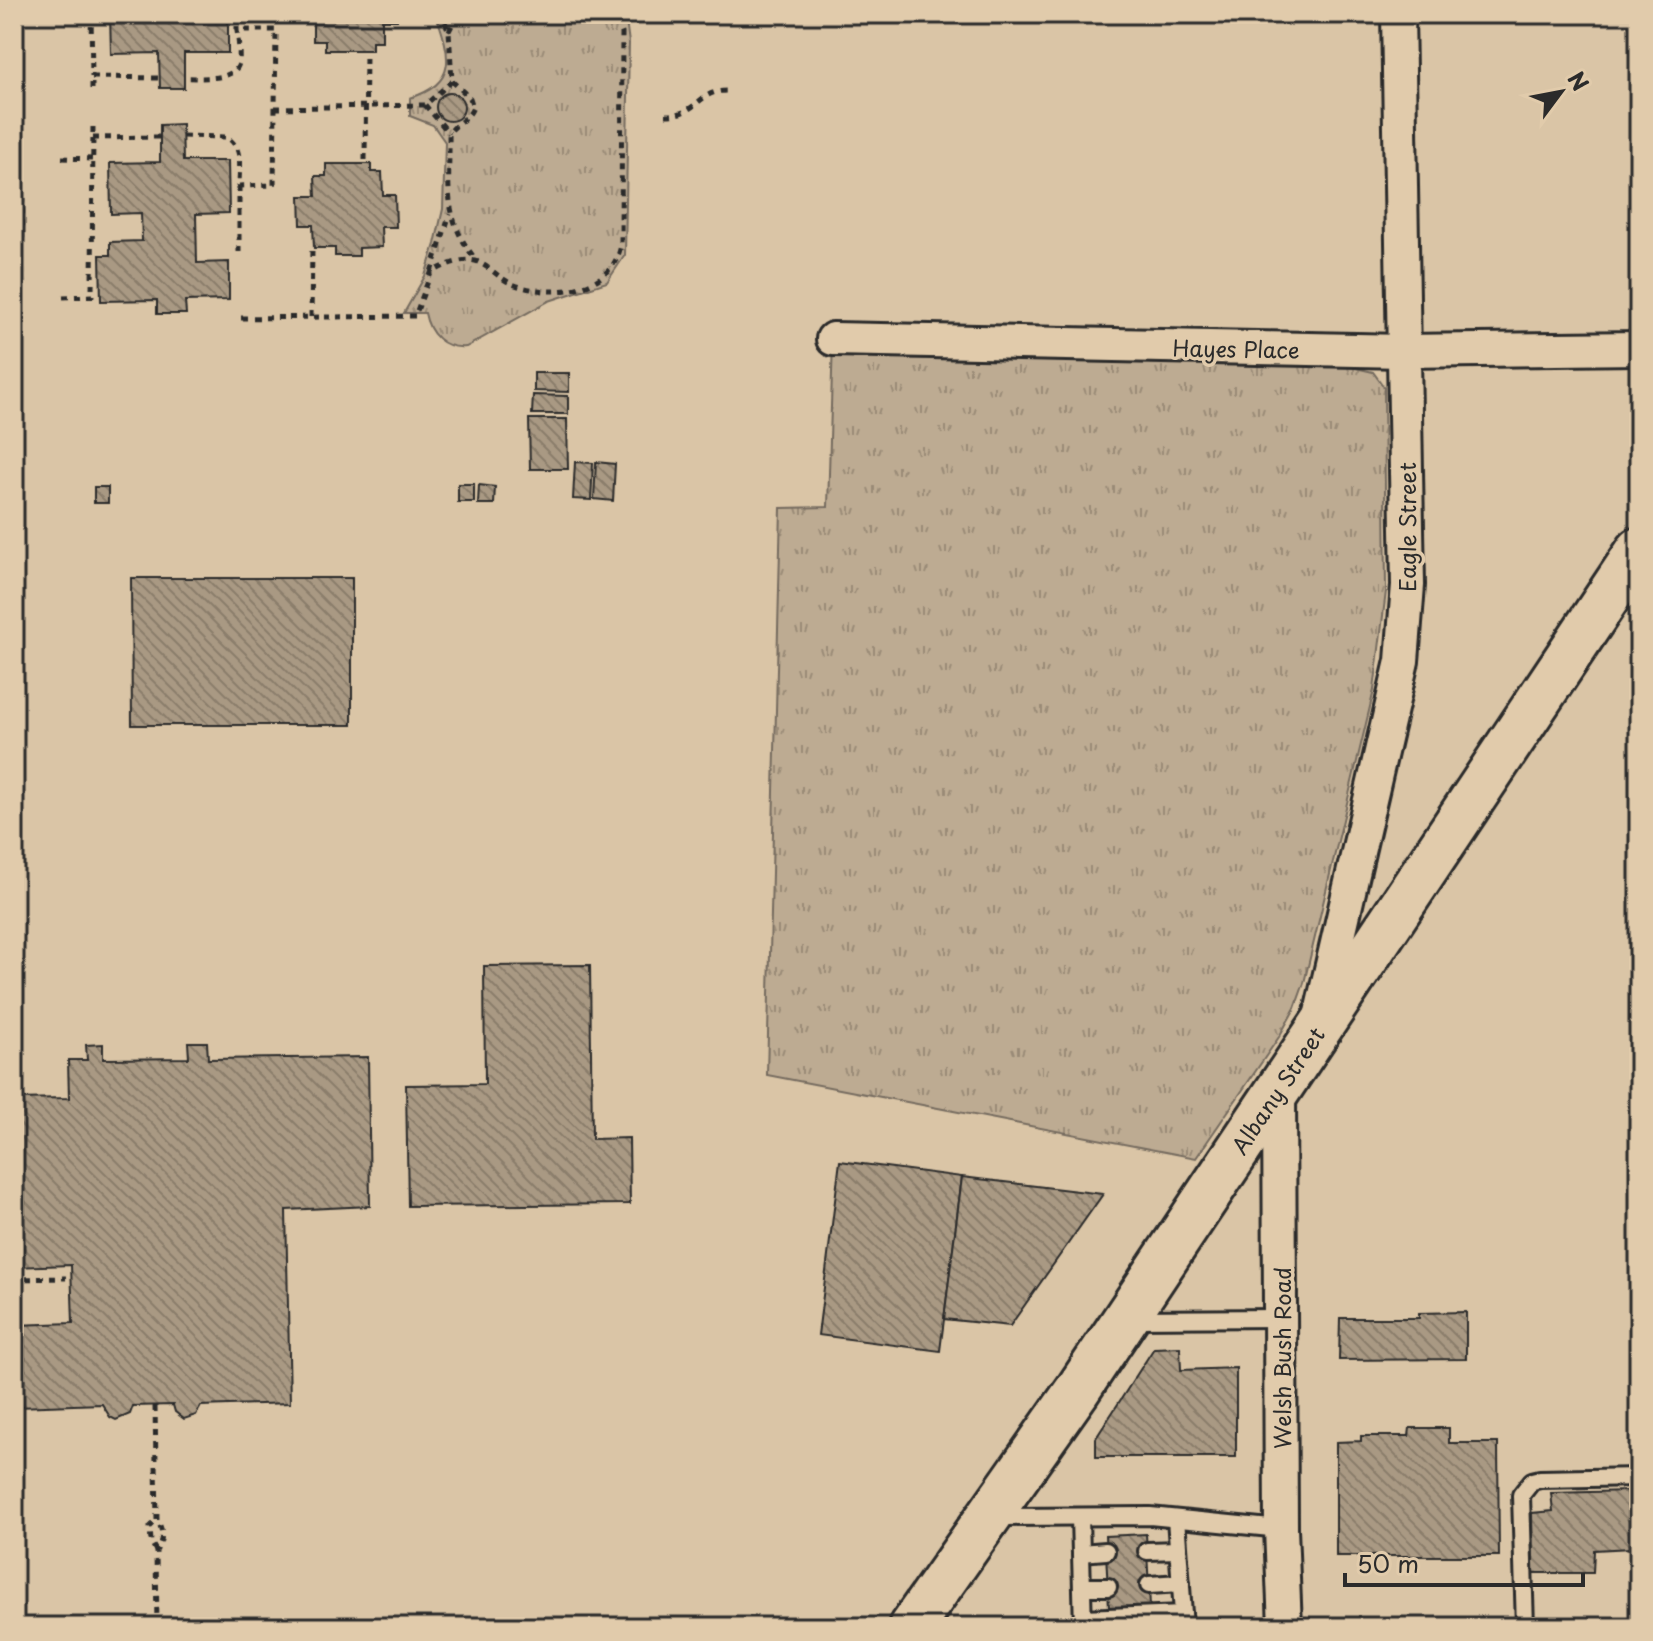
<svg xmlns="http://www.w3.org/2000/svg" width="1653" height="1641" viewBox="0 0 1653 1641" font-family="'Playpen Sans',sans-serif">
	<defs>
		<pattern id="grass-tufts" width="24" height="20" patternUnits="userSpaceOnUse" patternTransform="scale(2)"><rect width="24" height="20" fill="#bdab92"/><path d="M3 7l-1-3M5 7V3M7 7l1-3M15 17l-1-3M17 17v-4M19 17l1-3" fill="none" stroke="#9a8b77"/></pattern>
		<pattern id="building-back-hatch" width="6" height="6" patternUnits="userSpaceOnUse" patternTransform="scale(2)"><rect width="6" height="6" fill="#a99983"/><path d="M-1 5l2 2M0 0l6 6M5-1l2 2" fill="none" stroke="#8a7d6b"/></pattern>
	</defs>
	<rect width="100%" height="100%" fill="#dac5a6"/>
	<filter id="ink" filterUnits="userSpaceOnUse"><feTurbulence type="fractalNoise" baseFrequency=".0125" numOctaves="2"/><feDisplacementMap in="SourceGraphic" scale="16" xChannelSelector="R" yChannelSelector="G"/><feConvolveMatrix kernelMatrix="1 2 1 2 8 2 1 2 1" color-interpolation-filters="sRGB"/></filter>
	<g filter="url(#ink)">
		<g fill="url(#grass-tufts)" stroke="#746b5e" stroke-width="2">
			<path d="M 436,14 L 620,14 L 627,28 L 629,43 L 625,255 L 607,282 L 549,301 L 466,347 C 443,349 429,334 425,313 L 404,313 L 425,276 L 435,244 L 443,209 L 445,142 L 433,125 L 410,116 L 410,98 C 459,83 450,55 436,14 Z"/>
			<path d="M 833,339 L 1347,366 L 1373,372 L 1384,387 L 1386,591 L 1374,690 L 1304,983 L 1295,1008 L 1279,1037 L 1196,1158 L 767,1075 L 781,508 L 828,507 Z"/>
		</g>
		<g fill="url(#building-back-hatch)" stroke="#2b2b2b" stroke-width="2">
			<path d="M 110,14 L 228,14 L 228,53 L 184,53 L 184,88 L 160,88 L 159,53 L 111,54 Z"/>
			<path d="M 300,14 L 397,14 L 397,20 L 382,20 L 382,41 L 372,41 L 372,50 L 325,50 L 325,41 L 313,41 L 313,20 L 300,20 Z"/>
			<circle cx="450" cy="107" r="14"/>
			<path d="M 182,124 L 183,161 L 228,161 L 229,213 L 196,214 L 197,263 L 229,262 L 229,300 L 185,301 L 186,314 L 157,314 L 157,300 L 101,301 L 100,255 L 110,255 L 110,242 L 142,241 L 141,213 L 111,214 L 110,163 L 160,162 L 160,125 Z"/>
			<path d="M 326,164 L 371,164 L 371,172 L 382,172 L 383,195 L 395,195 L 396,227 L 381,227 L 382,247 L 359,248 L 359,256 L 335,256 L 335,248 L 314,248 L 313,225 L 301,225 L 300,196 L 316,196 L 315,176 L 326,176 Z"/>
			<path d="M 534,373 L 569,373 L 569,392 L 534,391 Z"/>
			<path d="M 533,395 L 568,396 L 568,414 L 532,414 Z"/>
			<path d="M 529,419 L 567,419 L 568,469 L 530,469 Z"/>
			<path d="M 575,462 L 593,463 L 591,500 L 573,499 Z"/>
			<path d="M 596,462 L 615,464 L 613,501 L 594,499 Z"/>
			<rect x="458" y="484" width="16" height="18"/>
			<path d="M 479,485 L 495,487 L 494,504 L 478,504 Z"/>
			<rect x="94" y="487" width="14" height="16"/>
			<path d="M 131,578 L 352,578 L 352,725 L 132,725 Z"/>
			<path d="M 590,965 L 592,1139 L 629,1138 L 630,1204 L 408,1206 L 406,1085 L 485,1084 L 484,966 Z"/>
			<path d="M 188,1042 L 207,1042 L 208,1059 L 368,1057 L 370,1206 L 286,1210 L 290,1403 L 201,1406 L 196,1415 L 184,1419 L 175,1412 L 173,1405 L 133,1406 L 130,1414 L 116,1420 L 110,1417 L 102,1404 L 17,1407 L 15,1325 L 73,1323 L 71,1265 L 14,1267 L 14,1099 L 69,1098 L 68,1060 L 87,1060 L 86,1045 L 103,1044 L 103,1059 L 189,1058 Z"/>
			<path d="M 840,1161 L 962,1177 L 940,1351 L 818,1335 Z"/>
			<path d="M 962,1177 L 1103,1194 L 1010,1326 L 944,1319 Z"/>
			<path d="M 1466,1312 L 1466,1359 L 1339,1360 L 1340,1318 L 1419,1318 L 1419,1313 Z"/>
			<path d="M 1180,1347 L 1181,1370 L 1236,1368 L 1236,1457 L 1096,1457 L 1096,1438 L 1154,1348 Z"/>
			<path d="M 1410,1428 L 1449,1428 L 1449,1443 L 1498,1443 L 1499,1556 L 1336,1556 L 1336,1442 L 1361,1441 L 1361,1436 L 1409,1436 Z"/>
			<path d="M 1630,1491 L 1631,1548 L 1594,1550 L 1593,1573 L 1533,1573 L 1532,1513 L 1553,1511 L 1551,1493 Z"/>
			<path d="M 1146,1534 L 1150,1606 L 1109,1608 L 1105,1536 Z"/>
		</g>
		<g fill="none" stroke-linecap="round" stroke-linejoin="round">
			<defs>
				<g id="lane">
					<path d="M 1130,1319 L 1280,1318"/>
					<path d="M 996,1517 L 1150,1516 L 1281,1529"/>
					<path d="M 1080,1517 L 1083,1627"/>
					<path d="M 1176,1519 L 1184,1627"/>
					<path d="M 1147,1551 L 1178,1550"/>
					<path d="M 1081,1553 L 1106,1551"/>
					<path d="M 1149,1585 L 1181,1583"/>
					<path d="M 1082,1587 L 1108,1587"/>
					<path d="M 1083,1618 L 1183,1614"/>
					<path d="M 1525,1627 L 1521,1495 L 1532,1481 L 1540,1479 L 1639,1477"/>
				</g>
				<g id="street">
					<path d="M 833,339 L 1404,351 L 1639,348"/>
					<path d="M 1321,1013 L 1402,661 L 1408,585 L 1398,14"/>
					<path d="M 1279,1088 L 1281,1529 L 1285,1627"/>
				</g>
				<path id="secondary" d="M 911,1627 L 1077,1391 L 1639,550"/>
			</defs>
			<use href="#lane" stroke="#2b2b2b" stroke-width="22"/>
			<use href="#street" stroke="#2b2b2b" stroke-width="38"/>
			<use href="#secondary" stroke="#2b2b2b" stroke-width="50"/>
			<g stroke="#2b2b2b" stroke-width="5" stroke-dasharray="6 6" stroke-linecap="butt">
				<path d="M 91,14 L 92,77"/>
				<path d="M 237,14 L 237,30"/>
				<path d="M 449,31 L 458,14"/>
				<path d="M 452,81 L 470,98 L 473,107 C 469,119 457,122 449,133 C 450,186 441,217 477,261"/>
				<path d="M 92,89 L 92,77 L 160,78"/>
				<path d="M 425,105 L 449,133"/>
				<path d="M 275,108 L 425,105 L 452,81 L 449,31 L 441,14"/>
				<path d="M 666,115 C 699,115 697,89 730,91"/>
				<path d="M 183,136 L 226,137 C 244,147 239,168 239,186 L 274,185 L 276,30 L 237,30 C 238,40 240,53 239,63 C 235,82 199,77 184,78"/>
				<path d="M 93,138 L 160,137"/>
				<path d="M 62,158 L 93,159"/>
				<path d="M 365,160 L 366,52"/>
				<path d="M 14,174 L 22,191 L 23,318 L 14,332"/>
				<path d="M 239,186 L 239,256"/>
				<path d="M 431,272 L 450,214"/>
				<path d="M 63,297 L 92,296 L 93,124"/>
				<path d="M 311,317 L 312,250"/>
				<path d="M 241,318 L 415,316 L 431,273 C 443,266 464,256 478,262 C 491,268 501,280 515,285 C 553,298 612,292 621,245 L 622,33 L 614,14"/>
				<path d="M 14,1279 L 66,1278"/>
				<path d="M 155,1406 L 157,1520 C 164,1531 163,1540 156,1551 L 157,1627"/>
				<path d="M 156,1551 L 151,1542 L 150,1527 L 157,1520"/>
			</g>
			<use href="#lane" stroke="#e1cbab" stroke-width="16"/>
			<use href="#street" stroke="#e1cbab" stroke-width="32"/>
			<use href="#secondary" stroke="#e1cbab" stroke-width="44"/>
		</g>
	</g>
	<g text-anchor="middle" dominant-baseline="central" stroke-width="7" stroke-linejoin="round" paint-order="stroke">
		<g font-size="22" fill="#2b2b2b" stroke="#e1cbab">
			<text transform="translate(1236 348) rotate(1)">Hayes Place</text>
			<text transform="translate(1406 527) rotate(-90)">Eagle Street</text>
			<text transform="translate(1277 1090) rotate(-56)">Albany Street</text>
			<text transform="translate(1281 1358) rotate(-90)">Welsh Bush Road</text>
		</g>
	</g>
	<rect width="1653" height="1641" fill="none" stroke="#e1cbab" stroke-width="48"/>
	<rect x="24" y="24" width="1605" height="1593" fill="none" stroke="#2b2b2b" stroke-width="3" filter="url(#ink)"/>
	<g transform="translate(1561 92) rotate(58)" stroke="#e1cbab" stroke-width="6" paint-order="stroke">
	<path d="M0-6L14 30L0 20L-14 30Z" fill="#2b2b2b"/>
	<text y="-12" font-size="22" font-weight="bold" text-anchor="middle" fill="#2b2b2b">N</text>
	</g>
	<path d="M1345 1573v12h238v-12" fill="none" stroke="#2b2b2b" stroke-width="4"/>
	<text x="1357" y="1573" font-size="24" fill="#2b2b2b" stroke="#e1cbab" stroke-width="6" paint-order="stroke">50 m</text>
</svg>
